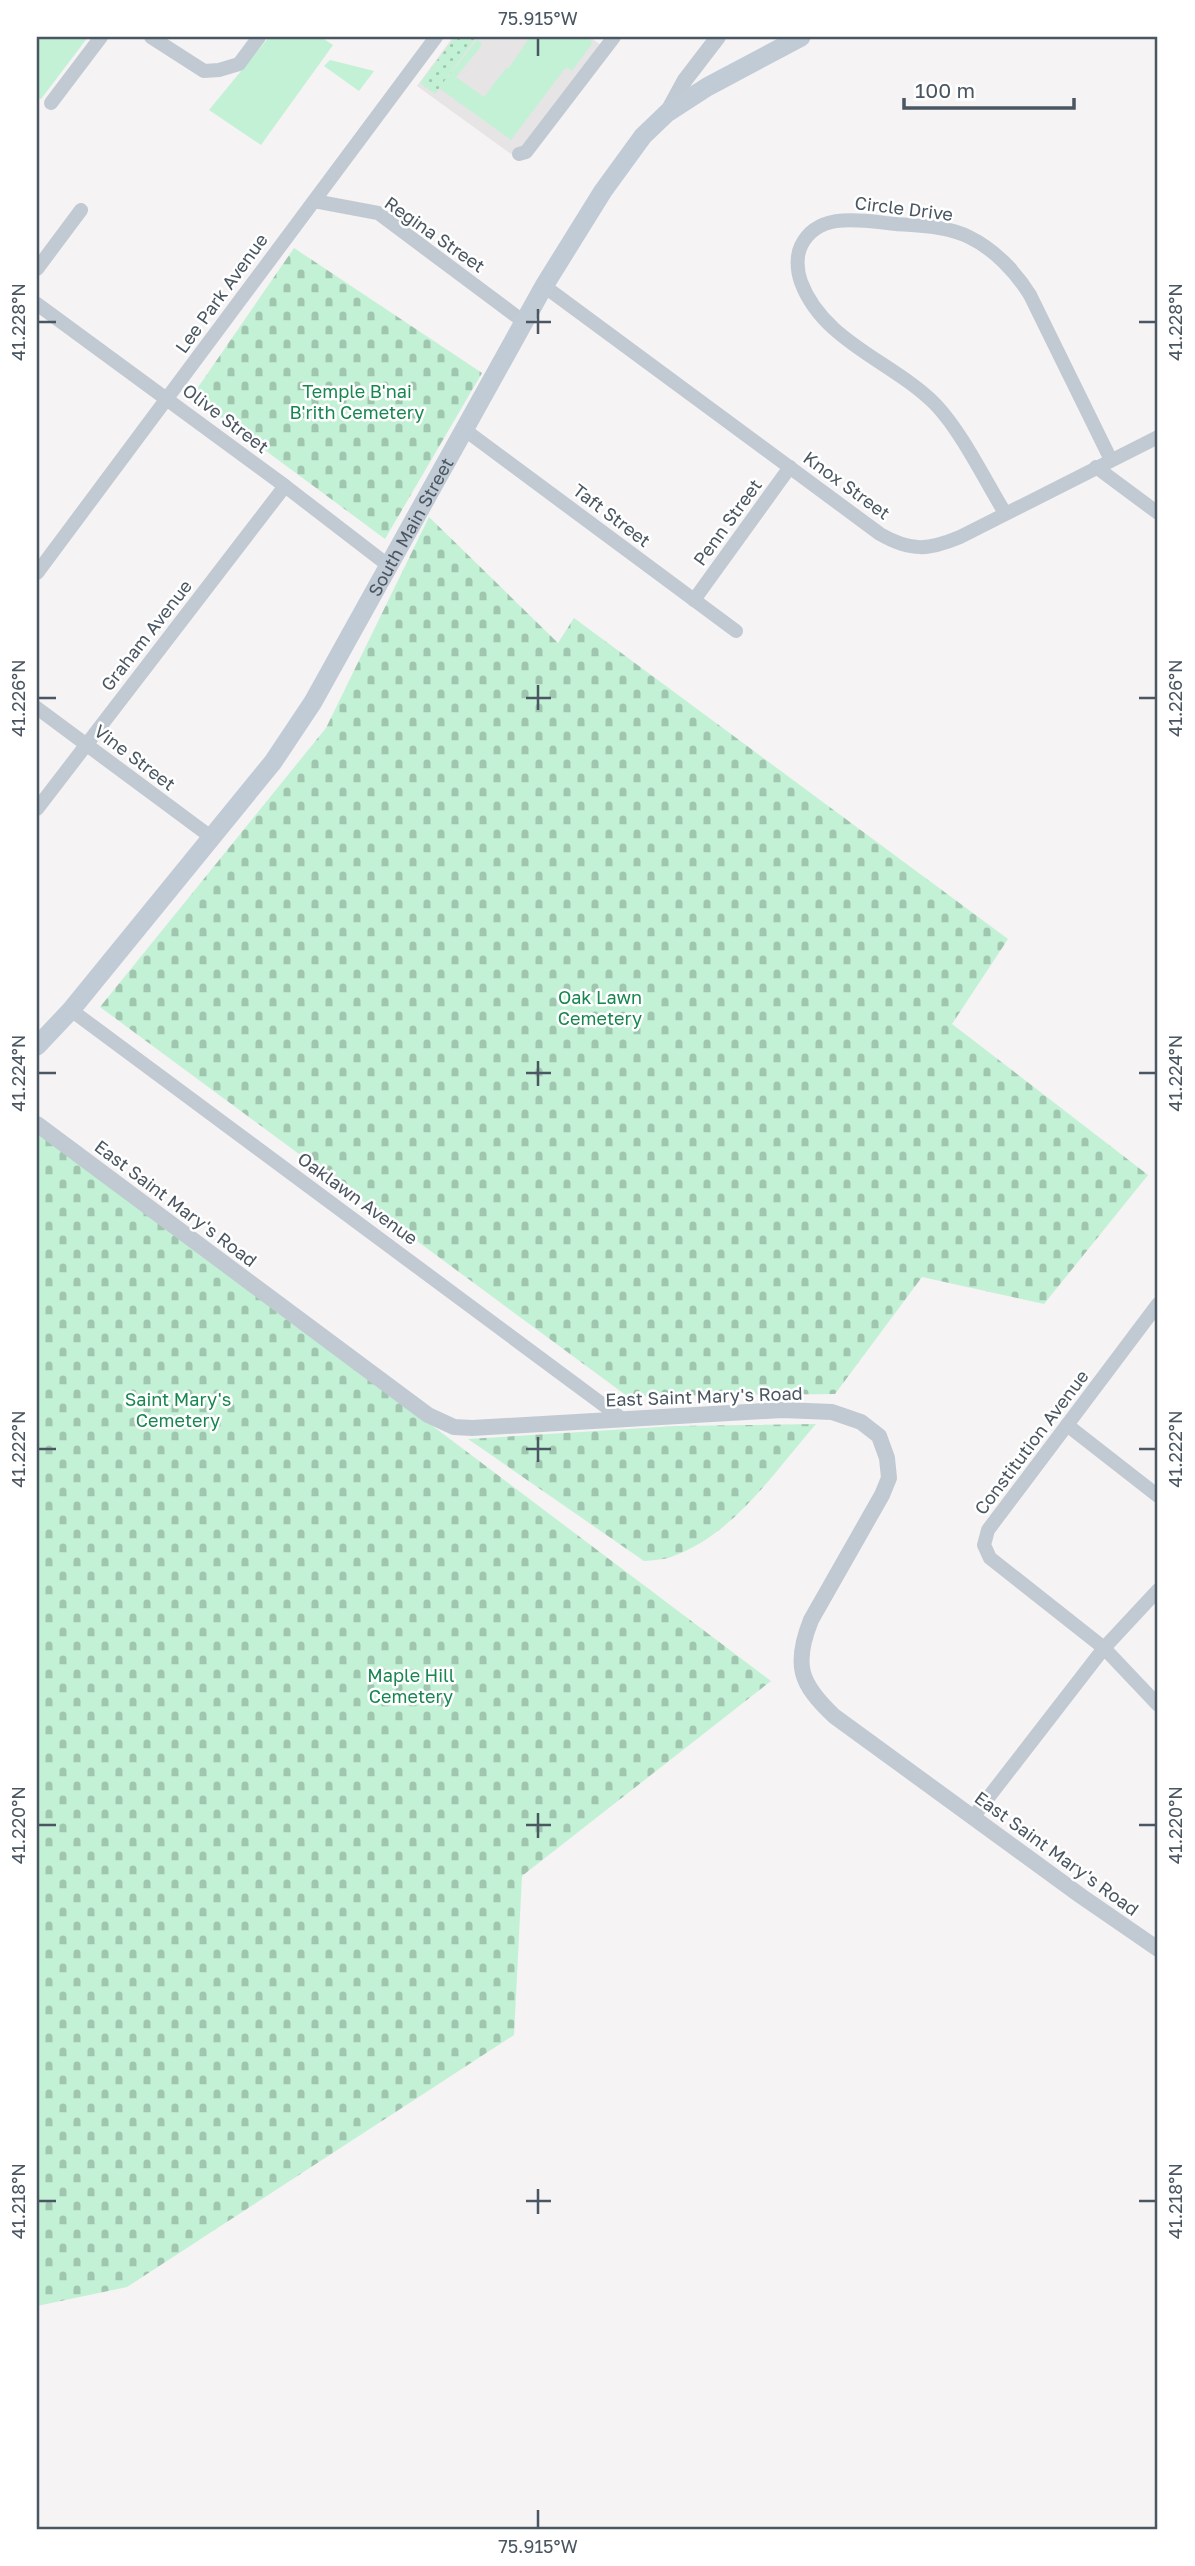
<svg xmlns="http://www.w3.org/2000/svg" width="1195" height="2566" viewBox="0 0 1195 2566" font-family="'Golos Text',sans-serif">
	<defs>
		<pattern id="grass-dots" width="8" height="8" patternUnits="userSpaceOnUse" patternTransform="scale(1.75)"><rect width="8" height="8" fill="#c3f1d5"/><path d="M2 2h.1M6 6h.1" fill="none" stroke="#a0c6b0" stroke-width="1.8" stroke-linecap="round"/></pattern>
		<pattern id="cemetery-stones" width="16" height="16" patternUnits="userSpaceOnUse" patternTransform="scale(1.75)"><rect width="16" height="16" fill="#c3f1d5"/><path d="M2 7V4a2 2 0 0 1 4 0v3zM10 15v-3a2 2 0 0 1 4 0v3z" fill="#a0c6b0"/></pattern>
	</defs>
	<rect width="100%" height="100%" fill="#f5f3f3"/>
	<path fill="#e6e4e5" d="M 453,37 L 590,37 L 601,45 L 518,159 L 417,86 Z"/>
	<path fill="url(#grass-dots)" d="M 455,37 L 476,38 L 435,94 L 420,83 Z"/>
	<g fill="url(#cemetery-stones)">
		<path d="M 294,248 L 482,373 L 385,539 L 192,396 Z"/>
		<path d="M 429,517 L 558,643 L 574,618 L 1008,939 L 952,1024 L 1148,1175 L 1044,1304 L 922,1277 L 835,1394 L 627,1396 L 100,1007 L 326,728 Z"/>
		<path d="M 37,1128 L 771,1681 L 522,1876 L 514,2035 L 127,2287 L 37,2306 Z"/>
		<path d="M 816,1424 C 774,1472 734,1535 671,1557 C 663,1560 653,1560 644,1561 L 468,1439 L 676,1426 Z"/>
	</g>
	<g fill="#c3f1d5">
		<path d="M 37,37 L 88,37 L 41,99 L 37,97 Z"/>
		<path d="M 269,37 L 321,37 L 333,45 L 261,145 L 209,110 Z"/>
		<path d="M 530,37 L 585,37 L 593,42 L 572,71 L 566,67 L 511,140 L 439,88 L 477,40 L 482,43 L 479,49 L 456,77 L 484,97 L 506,68 L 508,69 Z"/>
		<path d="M 330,60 L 374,71 L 359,91 L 324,66 Z"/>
	</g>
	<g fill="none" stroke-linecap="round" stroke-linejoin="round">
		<g stroke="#c1cad2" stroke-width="14">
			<path d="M 151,37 L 204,71 L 219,70 L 239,64 L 259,37"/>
			<path d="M 51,103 L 101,37"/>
			<path d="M 519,154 L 526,152 L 614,37"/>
			<path d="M 314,201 L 378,213 L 524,322"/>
			<path d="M 37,269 L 81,210"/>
			<path d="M 544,286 L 880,534 C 911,552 929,550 960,537 L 1158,437"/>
			<path d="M 37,304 L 285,486 L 389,566"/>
			<path d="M 465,430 L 736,631"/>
			<path d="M 1096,467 L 1158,513"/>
			<path d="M 1005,513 C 986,482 961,431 936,405 C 894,362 823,342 801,282 C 797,271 796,256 801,246 C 818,210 864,221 896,224 C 921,226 947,226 969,237 C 994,249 1016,272 1030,295 L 1111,460"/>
			<path d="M 37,573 L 436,37"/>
			<path d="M 694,600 L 790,467"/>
			<path d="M 37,708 L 211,837"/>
			<path d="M 37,809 L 285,486"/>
			<path d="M 71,1010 L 621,1418"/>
			<path d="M 1158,1304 L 988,1530 L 984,1545 L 990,1558 L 1104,1648 L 1158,1705"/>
			<path d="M 1067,1425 L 1158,1496"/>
			<path d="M 974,1816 L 1104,1648 L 1158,1590"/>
		</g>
		<g stroke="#c1cad2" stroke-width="16">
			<path d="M 667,113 L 685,80 L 718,37"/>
			<path d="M 37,1124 L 428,1415 L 454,1427 L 472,1428 L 782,1410 L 832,1412 L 861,1422 L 879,1436 L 887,1458 L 889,1478 L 882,1495 L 811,1620 C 793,1665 800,1684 834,1716 L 1081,1896 L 1158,1949"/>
		</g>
		<path stroke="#c1cbd6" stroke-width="19" id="s1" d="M 37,1046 L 71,1010 L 273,762 L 313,702 L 544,286 L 603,191 L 643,136 L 667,113 L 707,87 L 801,37"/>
	</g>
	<path fill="none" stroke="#4a5661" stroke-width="2.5" d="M 538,38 L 538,56M 538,309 L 538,334M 38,322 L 56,322M 526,322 L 551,322M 1139,322 L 1156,322M 538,685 L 538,710M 38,698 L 56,698M 526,698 L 551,698M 1139,698 L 1156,698M 538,1061 L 538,1086M 38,1073 L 56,1073M 526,1073 L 551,1073M 1139,1073 L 1156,1073M 538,1437 L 538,1462M 38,1449 L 56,1449M 526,1449 L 551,1449M 1139,1449 L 1156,1449M 538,1813 L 538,1838M 38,1825 L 56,1825M 526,1825 L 551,1825M 1139,1825 L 1156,1825M 538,2189 L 538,2214M 38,2201 L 56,2201M 526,2201 L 551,2201M 1139,2201 L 1156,2201M 538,2510 L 538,2528"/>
	<g text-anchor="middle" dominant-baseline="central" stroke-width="5" stroke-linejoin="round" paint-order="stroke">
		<g font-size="18" fill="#4a5661" stroke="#fff">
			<text transform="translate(904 208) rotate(7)">Circle Drive</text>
			<text transform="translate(435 234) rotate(35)">Regina Street</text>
			<text transform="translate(221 293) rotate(-54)">Lee Park Avenue</text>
			<text transform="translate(226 418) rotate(37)">Olive Street</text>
			<text transform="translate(847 485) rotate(36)">Knox Street</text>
			<text transform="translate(612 515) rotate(37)">Taft Street</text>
			<text transform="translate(727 522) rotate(-54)">Penn Street</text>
			<text stroke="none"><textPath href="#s1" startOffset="642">South Main Street</textPath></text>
			<text transform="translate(146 635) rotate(-52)">Graham Avenue</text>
			<text transform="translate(135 757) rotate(37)">Vine Street</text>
			<text transform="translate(358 1198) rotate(36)">Oaklawn Avenue</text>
			<text transform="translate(176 1203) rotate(37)">East Saint Mary's Road</text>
			<text transform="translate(704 1396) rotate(-2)">East Saint Mary's Road</text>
			<text transform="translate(1031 1442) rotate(-53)">Constitution Avenue</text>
			<text transform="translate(1057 1853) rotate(36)">East Saint Mary's Road</text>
		</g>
		<g font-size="18" fill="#17864f" stroke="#fff">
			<text x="357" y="391">Temple B'nai<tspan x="357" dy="21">B'rith Cemetery</tspan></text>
			<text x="600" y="997">Oak Lawn<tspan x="600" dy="21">Cemetery</tspan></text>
			<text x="178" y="1399">Saint Mary's<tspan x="178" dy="21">Cemetery</tspan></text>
			<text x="411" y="1675">Maple Hill<tspan x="411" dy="21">Cemetery</tspan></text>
		</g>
	</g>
	<rect width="1195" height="2566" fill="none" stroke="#ffffff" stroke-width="77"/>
	<path d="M904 98v10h170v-10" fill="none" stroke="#4a5661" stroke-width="3.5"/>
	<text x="915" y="98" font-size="21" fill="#4a5661" stroke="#ffffff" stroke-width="5" paint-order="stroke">100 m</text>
	<rect x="38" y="38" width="1118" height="2490" fill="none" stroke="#4a5661" stroke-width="2.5"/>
	<g font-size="18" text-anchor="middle" fill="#4a5661">
		<text x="538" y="25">75.915°W</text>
		<text transform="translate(19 322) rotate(-90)" y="6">41.228°N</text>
		<text transform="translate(1176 322) rotate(-90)" y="6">41.228°N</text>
		<text transform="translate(19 698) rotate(-90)" y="6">41.226°N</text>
		<text transform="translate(1176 698) rotate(-90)" y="6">41.226°N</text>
		<text transform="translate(19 1073) rotate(-90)" y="6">41.224°N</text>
		<text transform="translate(1176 1073) rotate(-90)" y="6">41.224°N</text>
		<text transform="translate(19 1449) rotate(-90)" y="6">41.222°N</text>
		<text transform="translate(1176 1449) rotate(-90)" y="6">41.222°N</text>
		<text transform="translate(19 1825) rotate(-90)" y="6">41.220°N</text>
		<text transform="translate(1176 1825) rotate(-90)" y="6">41.220°N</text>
		<text transform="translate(19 2201) rotate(-90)" y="6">41.218°N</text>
		<text transform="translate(1176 2201) rotate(-90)" y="6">41.218°N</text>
		<text x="538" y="2553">75.915°W</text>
	</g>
</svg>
